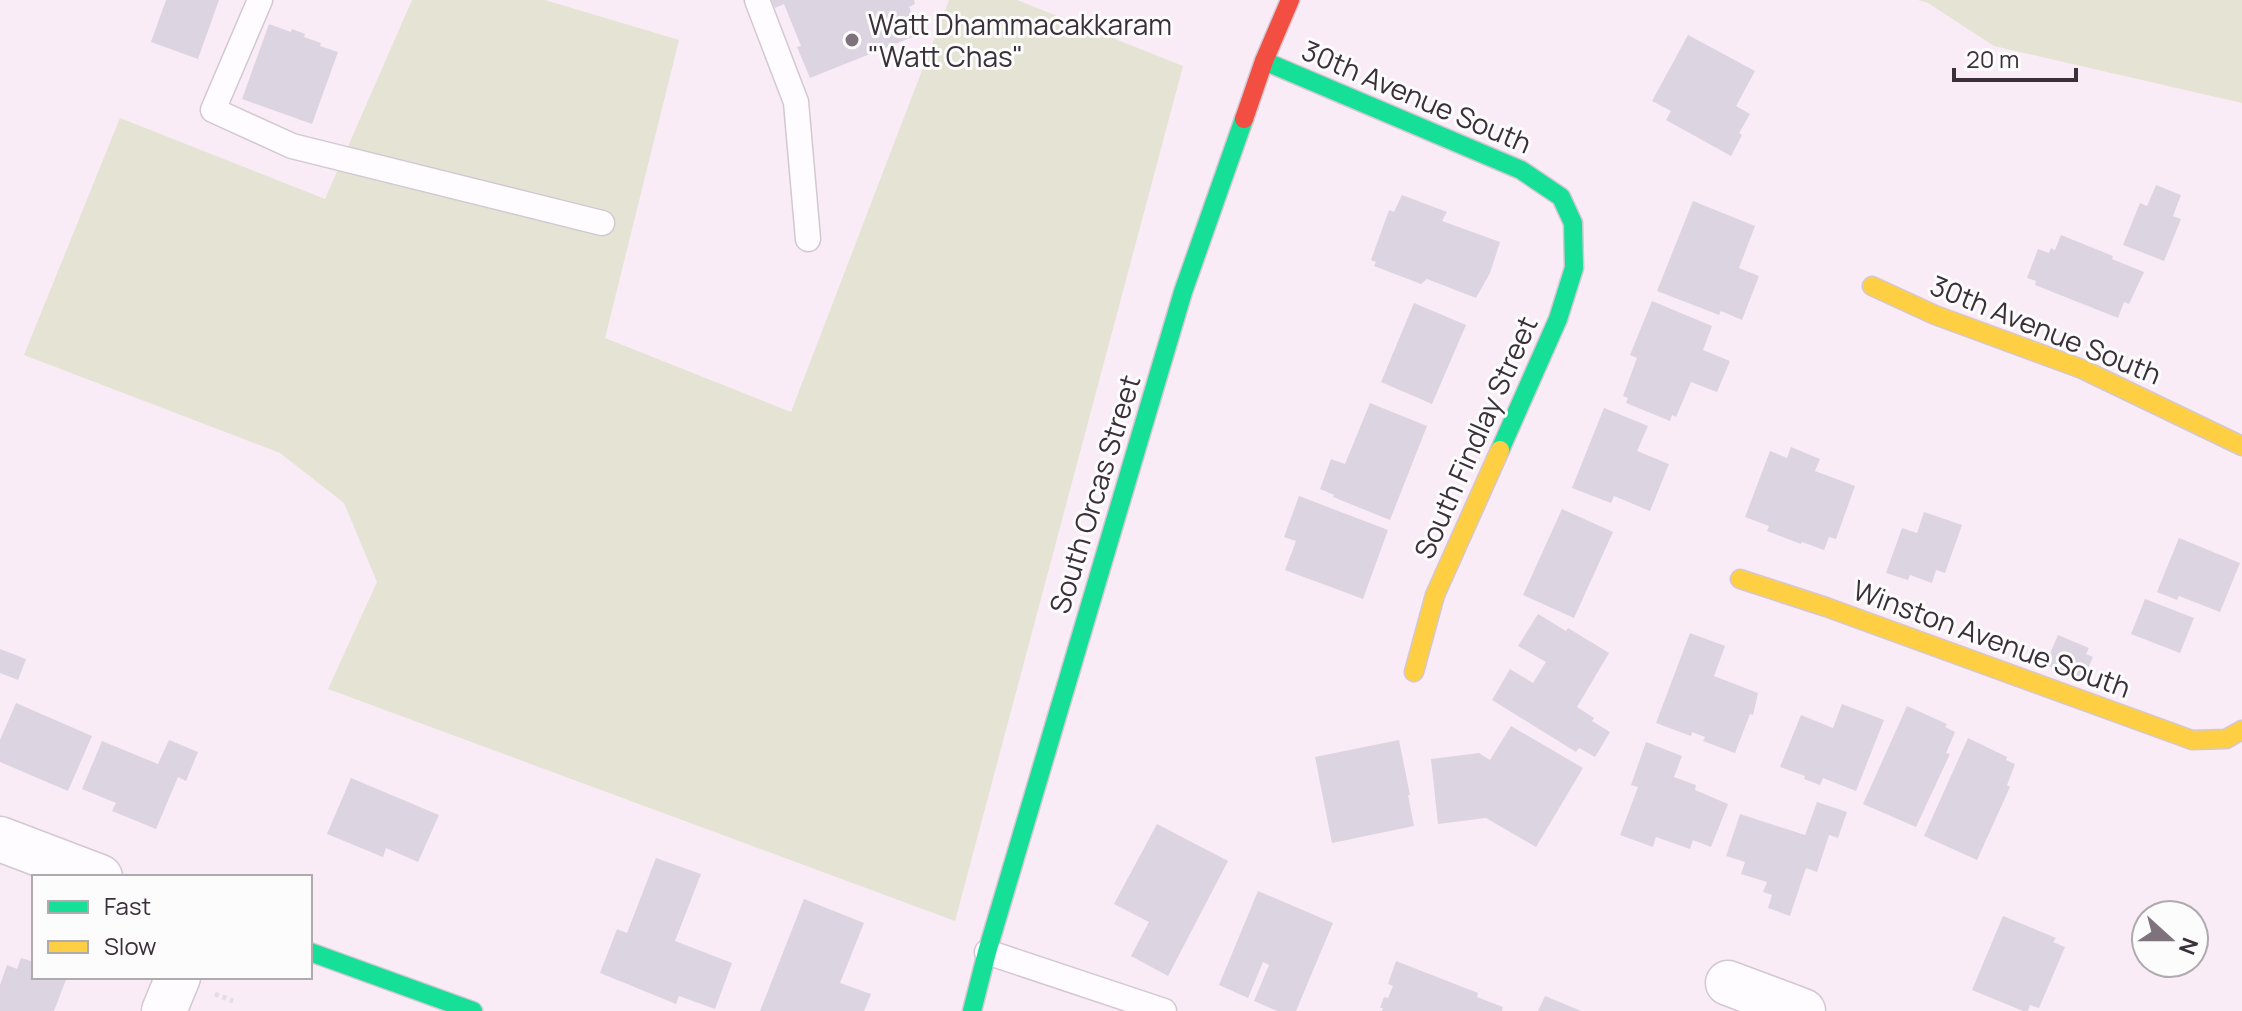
<svg xmlns="http://www.w3.org/2000/svg" width="2242" height="1011" viewBox="0 0 2242 1011" font-family="Manrope,sans-serif">
	<rect width="100%" height="100%" fill="#f9ecf7"/>
	<g fill="#e5e3d3">
		<path d="M 412,0 L 545,0 L 679,40 L 605,338 L 791,412 L 949,0 L 1017,0 L 1183,66 L 955,921 L 328,689 L 377,582 L 344,503 L 280,453 L 24,355 L 120,118 L 325,199 Z"/>
		<path d="M 1918,0 L 2242,0 L 2242,103 L 1994,46 L 1928,3 Z"/>
	</g>
	<g fill="#dcd4e0">
		<path d="M 166,0 L 219,0 L 198,59 L 151,42 Z"/>
		<path d="M 771,0 L 914,0 L 915,4 L 909,7 L 920,34 L 810,78 L 797,47 L 801,46 L 784,4 L 775,8 Z"/>
		<path d="M 269,24 L 291,32 L 292,29 L 305,34 L 304,37 L 321,43 L 320,46 L 338,52 L 312,124 L 242,99 Z"/>
		<path d="M 1688,35 L 1755,71 L 1736,106 L 1750,114 L 1739,133 L 1742,135 L 1731,156 L 1666,120 L 1671,111 L 1652,101 Z"/>
		<path d="M 2156,185 L 2181,195 L 2173,216 L 2181,219 L 2164,261 L 2123,245 L 2140,203 L 2147,206 Z"/>
		<path d="M 1402,195 L 1447,212 L 1442,221 L 1500,242 L 1490,273 L 1476,298 L 1427,279 L 1421,284 L 1374,266 L 1376,262 L 1371,260 L 1389,210 L 1394,212 Z"/>
		<path d="M 1693,201 L 1755,226 L 1739,268 L 1759,276 L 1742,320 L 1721,311 L 1719,315 L 1657,291 Z"/>
		<path d="M 2061,235 L 2113,256 L 2112,259 L 2144,272 L 2129,304 L 2124,302 L 2118,318 L 2035,285 L 2036,281 L 2027,278 L 2038,249 L 2049,253 L 2051,248 L 2055,250 Z"/>
		<path d="M 1652,301 L 1712,326 L 1703,350 L 1730,361 L 1717,392 L 1691,382 L 1676,417 L 1672,415 L 1670,421 L 1626,403 L 1628,398 L 1623,396 L 1637,358 L 1630,355 Z"/>
		<path d="M 1414,303 L 1466,325 L 1432,404 L 1381,382 Z"/>
		<path d="M 1370,403 L 1427,426 L 1390,520 L 1333,497 L 1334,495 L 1320,489 L 1331,459 L 1345,464 Z"/>
		<path d="M 1604,408 L 1648,426 L 1637,451 L 1669,464 L 1650,511 L 1614,496 L 1611,503 L 1572,488 Z"/>
		<path d="M 1791,447 L 1820,459 L 1815,471 L 1855,486 L 1836,539 L 1829,537 L 1824,550 L 1802,542 L 1801,544 L 1767,531 L 1769,526 L 1745,517 L 1770,451 L 1787,458 Z"/>
		<path d="M 1299,496 L 1388,530 L 1363,599 L 1285,570 L 1296,541 L 1284,537 Z"/>
		<path d="M 1562,509 L 1613,532 L 1574,618 L 1523,595 Z"/>
		<path d="M 1924,512 L 1962,525 L 1945,573 L 1936,570 L 1932,583 L 1910,575 L 1908,580 L 1886,573 L 1902,528 L 1917,533 Z"/>
		<path d="M 2179,538 L 2240,563 L 2220,612 L 2179,596 L 2177,600 L 2157,592 Z"/>
		<path d="M 2145,599 L 2194,618 L 2180,653 L 2131,634 Z"/>
		<path d="M 1538,614 L 1566,631 L 1568,628 L 1609,653 L 1577,707 L 1594,718 L 1592,721 L 1610,732 L 1595,757 L 1579,748 L 1576,752 L 1492,700 L 1510,669 L 1533,683 L 1546,662 L 1518,646 Z"/>
		<path d="M 1690,633 L 1725,646 L 1714,676 L 1758,693 L 1753,715 L 1750,714 L 1735,753 L 1703,741 L 1705,737 L 1692,732 L 1691,736 L 1656,723 Z"/>
		<path d="M 2058,635 L 2089,648 L 2086,654 L 2093,657 L 2087,671 L 2082,669 L 2079,678 L 2045,665 Z"/>
		<path d="M 0,649 L 26,659 L 18,680 L 0,673 Z"/>
		<path d="M 16,703 L 92,736 L 68,791 L 0,762 L 0,740 Z"/>
		<path d="M 1842,704 L 1884,720 L 1856,791 L 1823,778 L 1820,785 L 1804,779 L 1805,776 L 1780,767 L 1801,715 L 1833,728 Z"/>
		<path d="M 1907,706 L 1947,724 L 1945,727 L 1955,732 L 1946,753 L 1950,754 L 1916,827 L 1863,804 Z"/>
		<path d="M 1511,726 L 1583,768 L 1536,847 L 1486,818 L 1438,824 L 1431,759 L 1479,753 L 1490,760 Z"/>
		<path d="M 1968,738 L 2007,757 L 2006,760 L 2015,764 L 2007,785 L 2010,787 L 1977,860 L 1924,836 Z"/>
		<path d="M 169,740 L 198,752 L 186,781 L 178,777 L 156,829 L 112,811 L 116,803 L 82,789 L 102,741 L 158,764 Z"/>
		<path d="M 1399,740 L 1410,795 L 1408,795 L 1414,826 L 1332,843 L 1315,757 Z"/>
		<path d="M 1646,742 L 1682,756 L 1674,777 L 1696,785 L 1695,790 L 1728,804 L 1711,847 L 1693,840 L 1690,849 L 1656,837 L 1653,847 L 1620,835 L 1638,787 L 1631,785 Z"/>
		<path d="M 351,778 L 439,815 L 418,862 L 386,848 L 383,857 L 327,834 Z"/>
		<path d="M 1817,802 L 1847,812 L 1838,838 L 1829,835 L 1817,872 L 1806,868 L 1790,916 L 1768,908 L 1772,895 L 1763,892 L 1767,882 L 1741,874 L 1745,862 L 1726,856 L 1740,814 L 1805,835 Z"/>
		<path d="M 1157,824 L 1228,861 L 1168,976 L 1131,956 L 1149,922 L 1114,904 Z"/>
		<path d="M 656,858 L 701,874 L 675,941 L 732,963 L 715,1009 L 679,996 L 676,1004 L 600,973 L 617,929 L 627,933 Z"/>
		<path d="M 1258,891 L 1333,923 L 1296,1011 L 1277,1011 L 1254,1001 L 1269,965 L 1263,962 L 1248,998 L 1219,985 Z"/>
		<path d="M 804,899 L 864,923 L 840,983 L 871,994 L 864,1011 L 760,1011 Z"/>
		<path d="M 2003,916 L 2056,938 L 2053,942 L 2065,947 L 2039,1008 L 2030,1005 L 2028,1011 L 2023,1011 L 1972,990 Z"/>
		<path d="M 21,958 L 34,962 L 34,977 L 67,977 L 54,1011 L 0,1011 L 0,985 L 7,965 L 17,969 Z"/>
		<path d="M 1396,961 L 1478,993 L 1477,997 L 1503,1007 L 1502,1011 L 1382,1011 L 1383,1008 L 1380,1008 L 1384,997 L 1388,998 L 1393,986 L 1388,984 Z"/>
		<path d="M 1545,996 L 1581,1011 L 1538,1011 Z"/>
	</g>
	<g fill="none" stroke-linecap="round" stroke-linejoin="round">
		<defs>
			<g id="lane">
				<path d="M 260,0 L 213,110 L 292,146 L 602,223"/>
				<path d="M 757,0 L 796,102 L 808,239"/>
				<path d="M 987,952 L 1164,1011"/>
			</g>
			<g id="street">
				<path d="M 0,839 L 100,877"/>
				<path d="M 1728,983 L 1803,1011"/>
				<path d="M 164,1011 L 178,977"/>
			</g>
			<g id="fast">
				<path d="M 1264,61 L 1521,170 L 1561,197 L 1573,223 L 1574,268 L 1558,319 L 1500,450"/>
				<path d="M 310,952 L 473,1011"/>
				<path d="M 972,1011 L 987,952 L 1183,292 L 1244,119"/>
			</g>
			<g id="slow">
				<path d="M 1872,286 L 1935,315 L 2082,369 L 2242,446"/>
				<path d="M 1740,579 L 1826,607 L 2192,740 L 2226,739 L 2242,730"/>
				<path d="M 1414,672 L 1435,595 L 1500,450"/>
			</g>
			<path id="jam" d="M 1244,119 L 1264,61 L 1290,0"/>
		</defs>
		<use href="#lane" stroke="#d3c8d2" stroke-width="27"/>
		<use href="#street" stroke="#d3c8d2" stroke-width="47"/>
		<use href="#fast" stroke="#d3c8d2" stroke-width="21"/>
		<use href="#slow" stroke="#d3c8d2" stroke-width="21"/>
		<use href="#jam" stroke="#d3c8d2" stroke-width="21"/>
		<path stroke="#e2dee2" stroke-width="5" stroke-dasharray="4 4" stroke-linecap="butt" d="M 215,994 L 233,1001"/>
		<use href="#lane" stroke="#fefcfe" stroke-width="24"/>
		<use href="#street" stroke="#fefcfe" stroke-width="44"/>
		<use href="#fast" stroke="#16e098" stroke-width="18"/>
		<use href="#slow" stroke="#ffcf43" stroke-width="18"/>
		<use href="#jam" stroke="#f24e42" stroke-width="18"/>
	</g>
	<circle fill="#7e727c" stroke="#fcfcfc" stroke-width="3" cx="852" cy="40" r="8"/>
	<g text-anchor="middle" dominant-baseline="central" stroke-width="6" stroke-linejoin="round" paint-order="stroke">
		<g font-size="28" fill="#3b303a" stroke="#fcfcfc" text-anchor="start">
			<text x="868" y="24">Watt Dhammacakkaram<tspan x="868" dy="32">"Watt Chas"</tspan></text>
		</g>
		<g font-size="28" fill="#3b303a" stroke="#fcfcfc">
			<text transform="translate(1417 96) rotate(23)">30th Avenue South</text>
			<text transform="translate(2046 329) rotate(22)">30th Avenue South</text>
			<text transform="translate(1475 437) rotate(-66)">South Findlay Street</text>
			<text transform="translate(1094 494) rotate(-73)">South Orcas Street</text>
			<text transform="translate(1992 638) rotate(20)">Winston Avenue South</text>
		</g>
	</g>
	<rect x="32" y="875" width="280" height="104" fill="#fcfcfc" stroke="#afaaae" stroke-width="2"/>
	<rect x="48" y="901" width="40" height="12" fill="#16e098" stroke="#afaaae" stroke-width="2"/>
	<text x="104" y="915" font-size="24" fill="#3b303a">Fast</text>
	<rect x="48" y="941" width="40" height="12" fill="#ffcf43" stroke="#afaaae" stroke-width="2"/>
	<text x="104" y="955" font-size="24" fill="#3b303a">Slow</text>
	<g transform="translate(2170 939) rotate(111)"><circle r="38" fill="#fcfcfc" stroke="#afaaae" stroke-width="2"/>
	<path d="M0-6L14 30L0 20L-14 30Z" fill="#7e727c"/>
	<text y="-12" font-size="22" font-weight="bold" text-anchor="middle" fill="#3b303a">N</text>
	</g>
	<path d="M1954 68v12h122v-12" fill="none" stroke="#3b303a" stroke-width="4"/>
	<text x="1966" y="68" font-size="24" fill="#3b303a" stroke="#fcfcfc" stroke-width="6" paint-order="stroke">20 m</text>
</svg>
